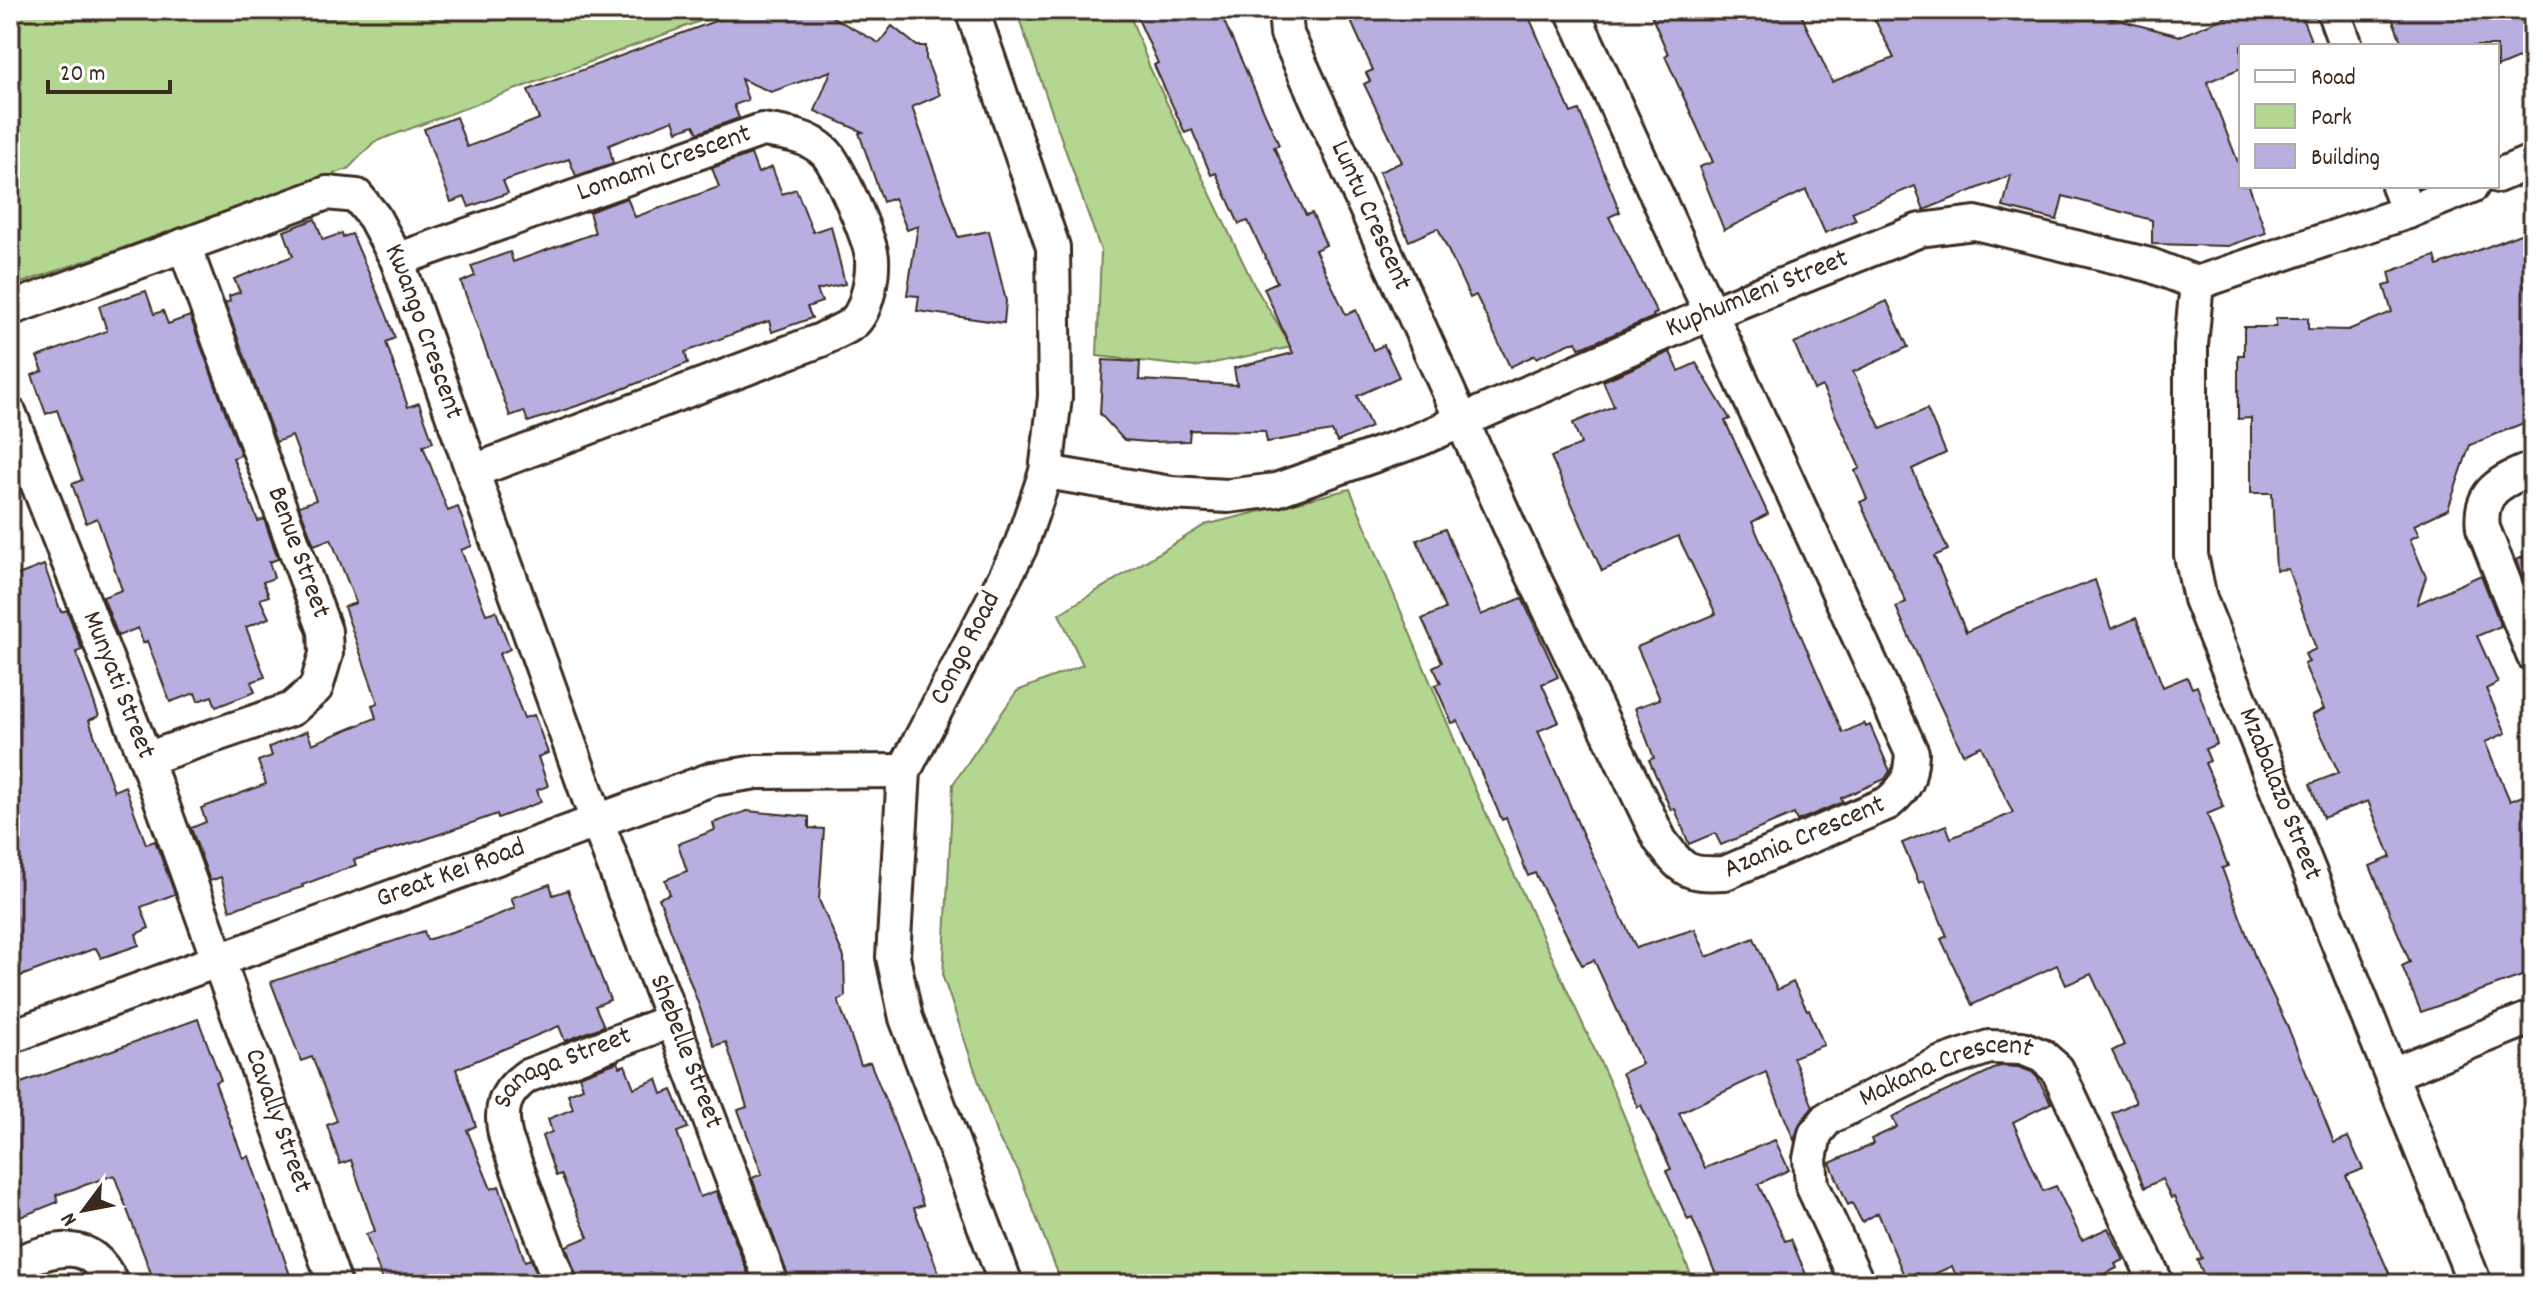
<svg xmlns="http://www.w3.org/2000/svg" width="2543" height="1294" viewBox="0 0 2543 1294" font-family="Dekko,sans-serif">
	<rect width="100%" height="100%" fill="#fff"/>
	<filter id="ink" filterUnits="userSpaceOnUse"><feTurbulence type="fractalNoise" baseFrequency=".0125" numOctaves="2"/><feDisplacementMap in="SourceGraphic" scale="16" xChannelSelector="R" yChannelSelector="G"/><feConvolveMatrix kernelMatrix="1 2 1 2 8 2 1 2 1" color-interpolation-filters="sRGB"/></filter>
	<g filter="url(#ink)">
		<g fill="#b3d691" stroke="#778058" stroke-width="2">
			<path d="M 10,10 L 730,10 L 374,142 L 348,169 L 10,287 Z"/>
			<path d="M 1016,10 L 1128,10 L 1150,68 L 1254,285 L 1292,347 L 1194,367 L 1097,356 L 1101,251 Z"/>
			<path d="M 1350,489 L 1474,787 L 1614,1092 L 1695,1284 L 1062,1284 L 1018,1170 L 998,1138 L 943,977 L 953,784 L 1017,691 L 1083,665 L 1059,614 L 1205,525 Z"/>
		</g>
		<g fill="#b8afe0" stroke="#3b2a1e" stroke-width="2">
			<path d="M 745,10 L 820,10 L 879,43 L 892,26 L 917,46 L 926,46 L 926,59 L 940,95 L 912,107 L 958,237 L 989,231 L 1006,301 L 1004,323 L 917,311 L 919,296 L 907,295 L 918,226 L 907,230 L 894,198 L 883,202 L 859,133 L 863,132 L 815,111 L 831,71 L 771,92 L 741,79 L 748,100 L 734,105 L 739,118 L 698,133 L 694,125 L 677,131 L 673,120 L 609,145 L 613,163 L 576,176 L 569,159 L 503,181 L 508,193 L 469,207 L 465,197 L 451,202 L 424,129 L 456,117 L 467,147 L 539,119 L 528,90 Z"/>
			<path d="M 1134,10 L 1219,10 L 1279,145 L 1274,147 L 1306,215 L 1312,213 L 1326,245 L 1315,250 L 1346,315 L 1356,310 L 1373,350 L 1384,345 L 1399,377 L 1357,396 L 1371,427 L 1337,442 L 1332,431 L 1267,442 L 1265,431 L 1190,430 L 1189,441 L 1148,442 L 1124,440 L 1100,414 L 1103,360 L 1140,362 L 1139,380 L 1237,385 L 1234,368 L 1293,353 L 1264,288 L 1277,282 L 1248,221 L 1239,224 L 1216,173 L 1211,175 L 1192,130 L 1185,133 L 1154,65 L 1158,63 Z"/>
			<path d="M 1346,10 L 1526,10 L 1571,113 L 1579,110 L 1620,212 L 1609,217 L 1657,313 L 1653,315 L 1654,317 L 1586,346 L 1579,348 L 1576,341 L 1536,358 L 1535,355 L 1510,367 L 1476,295 L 1470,298 L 1438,228 L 1409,241 L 1379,172 L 1402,162 L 1364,84 L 1370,81 L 1366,73 L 1373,70 Z"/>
			<path d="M 1649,10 L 1799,10 L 1832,82 L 1894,58 L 1870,10 L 2110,10 L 2107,17 L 2180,36 L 2243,10 L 2299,10 L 2313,46 L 2241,46 L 2241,68 L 2207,82 L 2241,170 L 2241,186 L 2249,186 L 2266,233 L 2228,246 L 2152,244 L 2152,220 L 2063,196 L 2057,220 L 2003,207 L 2011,175 L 1924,210 L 1915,186 L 1852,212 L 1856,220 L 1825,233 L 1806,190 L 1724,230 L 1699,167 L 1713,162 L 1665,56 L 1668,54 Z"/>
			<path d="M 2389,10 L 2533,10 L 2533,52 L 2497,67 L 2497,46 L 2403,46 Z"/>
			<path d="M 751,154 L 758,173 L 772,167 L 782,194 L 796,189 L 813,232 L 831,226 L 845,284 L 817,290 L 822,302 L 807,307 L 812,318 L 772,332 L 769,321 L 754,326 L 685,352 L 688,363 L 595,400 L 528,422 L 524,411 L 510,416 L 461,282 L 475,276 L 471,266 L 510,252 L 513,262 L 595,233 L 589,212 L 627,198 L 635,217 L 719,187 L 712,168 Z"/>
			<path d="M 315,219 L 323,240 L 342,233 L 343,237 L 352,234 L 386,313 L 395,338 L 386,342 L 408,407 L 419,403 L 433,442 L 423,446 L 448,511 L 458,507 L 472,546 L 461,550 L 486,614 L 496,611 L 510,649 L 499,654 L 524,718 L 534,715 L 548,753 L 538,757 L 548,786 L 537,790 L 541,802 L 498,818 L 497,814 L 423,840 L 354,860 L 356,865 L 302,885 L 303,887 L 230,910 L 221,877 L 210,881 L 191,828 L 206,822 L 201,808 L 266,784 L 258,761 L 272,756 L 269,747 L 307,731 L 312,744 L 376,718 L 372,705 L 378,703 L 344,607 L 356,603 L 331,539 L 314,545 L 299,506 L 316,500 L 292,436 L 276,442 L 225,303 L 230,301 L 229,296 L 240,292 L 234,279 L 293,256 L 284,231 Z"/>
			<path d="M 2533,229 L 2533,282 L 2525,285 L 2533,305 L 2533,419 L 2470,445 L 2448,509 L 2414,525 L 2419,535 L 2410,539 L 2426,577 L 2417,604 L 2481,575 L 2501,626 L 2477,636 L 2498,683 L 2486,689 L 2506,733 L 2485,742 L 2510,801 L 2525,795 L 2533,816 L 2533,972 L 2421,1012 L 2402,966 L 2410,962 L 2370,866 L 2391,857 L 2368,801 L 2323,818 L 2310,784 L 2339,773 L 2312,715 L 2324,709 L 2304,664 L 2309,662 L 2305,654 L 2316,649 L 2288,569 L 2276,570 L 2272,493 L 2251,493 L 2251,418 L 2238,419 L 2238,355 L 2244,355 L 2244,327 L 2276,327 L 2276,318 L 2308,318 L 2308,329 L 2348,330 L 2392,312 L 2384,286 L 2392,284 L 2389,272 L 2435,256 L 2438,266 Z"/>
			<path d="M 146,291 L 154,314 L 163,311 L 168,324 L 190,316 L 241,455 L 233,458 L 258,521 L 264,519 L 278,559 L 269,562 L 274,578 L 263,582 L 269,596 L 260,599 L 269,618 L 246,627 L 265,677 L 251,682 L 255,692 L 216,707 L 212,696 L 198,701 L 195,693 L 170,702 L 147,641 L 143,643 L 138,628 L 118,636 L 103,597 L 122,590 L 97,518 L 86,523 L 72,484 L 82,480 L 57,410 L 46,414 L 32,375 L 43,371 L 37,357 L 107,331 L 99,306 Z"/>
			<path d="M 1887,301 L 1908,347 L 1853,372 L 1881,429 L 1927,409 L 1946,453 L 1912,469 L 1948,550 L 1934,556 L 1966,632 L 2007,613 L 2095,580 L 2111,629 L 2136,618 L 2163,687 L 2187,677 L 2192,688 L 2197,686 L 2217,744 L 2205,749 L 2210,761 L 2205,763 L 2224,807 L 2207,814 L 2228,866 L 2222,868 L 2257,962 L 2287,1025 L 2334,1143 L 2348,1137 L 2363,1169 L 2346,1176 L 2394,1284 L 2208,1284 L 2197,1260 L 2202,1258 L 2174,1197 L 2171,1198 L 2162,1179 L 2144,1188 L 2112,1113 L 2136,1102 L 2112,1051 L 2124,1045 L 2091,974 L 2066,985 L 2057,965 L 1972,1005 L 1941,939 L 1947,936 L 1924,881 L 1919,883 L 1902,843 L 1946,825 L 1951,838 L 2013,813 L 1981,746 L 1963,754 L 1928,680 L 1896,607 L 1906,602 L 1860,502 L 1867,499 L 1855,471 L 1860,468 L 1822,386 L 1814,390 L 1794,343 Z"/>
			<path d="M 1670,352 L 1679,371 L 1696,363 L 1730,419 L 1725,421 L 1768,514 L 1752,522 L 1843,733 L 1864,723 L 1866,727 L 1870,725 L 1890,771 L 1885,779 L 1841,798 L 1843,802 L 1797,821 L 1794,814 L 1721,845 L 1715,833 L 1689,844 L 1675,809 L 1671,810 L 1649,760 L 1654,758 L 1635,708 L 1660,699 L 1637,647 L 1716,614 L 1678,536 L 1602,571 L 1551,457 L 1581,444 L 1573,423 L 1614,406 L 1603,381 Z"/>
			<path d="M 1445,529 L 1481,615 L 1522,598 L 1558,677 L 1542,684 L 1559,722 L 1538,731 L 1583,835 L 1636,948 L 1695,929 L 1707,957 L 1754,938 L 1777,990 L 1793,982 L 1807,1010 L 1809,1009 L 1824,1045 L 1793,1057 L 1813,1107 L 1800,1123 L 1794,1140 L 1766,1072 L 1679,1113 L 1705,1168 L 1775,1140 L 1789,1170 L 1758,1184 L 1785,1241 L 1791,1239 L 1810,1284 L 1720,1284 L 1692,1218 L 1688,1220 L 1666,1171 L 1671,1169 L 1641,1105 L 1638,1107 L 1622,1073 L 1642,1064 L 1594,960 L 1582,965 L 1535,873 L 1528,876 L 1506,818 L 1502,820 L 1458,721 L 1452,723 L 1435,685 L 1441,683 L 1433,667 L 1442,662 L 1422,619 L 1445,609 L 1417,540 Z"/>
			<path d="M 2533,553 L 2533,603 L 2516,560 Z"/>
			<path d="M 44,565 L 61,612 L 67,610 L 82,650 L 76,652 L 99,716 L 89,720 L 114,791 L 125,786 L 146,844 L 155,841 L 175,894 L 141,907 L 149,928 L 136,934 L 139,945 L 101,958 L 96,948 L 10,980 L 10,578 Z"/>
			<path d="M 747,811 L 809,817 L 809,828 L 824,829 L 819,900 L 844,957 L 845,997 L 838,1000 L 861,1065 L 870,1062 L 893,1119 L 923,1205 L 914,1208 L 943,1284 L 791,1284 L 752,1178 L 762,1174 L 738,1110 L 747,1107 L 726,1042 L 714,1046 L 659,898 L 670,894 L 665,880 L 687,871 L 678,844 L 715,830 L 713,823 Z"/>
			<path d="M 550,884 L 553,895 L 568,890 L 610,1000 L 595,1006 L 604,1026 L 565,1041 L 559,1026 L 456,1069 L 476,1126 L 467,1130 L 491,1189 L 499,1186 L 525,1261 L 531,1259 L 540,1284 L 384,1284 L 366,1234 L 375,1231 L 351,1160 L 340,1164 L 327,1125 L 337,1121 L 312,1057 L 301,1061 L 271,982 L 424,931 L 427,940 L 470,926 L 515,908 L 511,898 Z"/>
			<path d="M 198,1019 L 221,1080 L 215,1082 L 243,1158 L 249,1156 L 293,1284 L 155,1284 L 114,1175 L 56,1195 L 58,1202 L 10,1221 L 10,1087 Z"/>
			<path d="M 618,1062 L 620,1067 L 625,1065 L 634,1088 L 657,1079 L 662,1094 L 672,1090 L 688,1128 L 677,1132 L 700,1197 L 716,1191 L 752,1284 L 579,1284 L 566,1246 L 588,1237 L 561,1174 L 556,1176 L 542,1136 L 552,1132 L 548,1119 L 573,1109 L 568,1094 L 583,1088 L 579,1076 Z"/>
			<path d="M 2000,1066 L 2018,1067 L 2032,1072 L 2038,1078 L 2051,1103 L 2013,1122 L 2043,1191 L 2056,1186 L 2082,1240 L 2108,1228 L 2124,1260 L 2115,1264 L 2117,1268 L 2103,1275 L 2107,1284 L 1959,1284 L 1952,1266 L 1921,1280 L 1917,1272 L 1905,1278 L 1878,1213 L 1862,1222 L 1852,1203 L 1848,1205 L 1830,1163 L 1873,1144 L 1871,1139 L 1897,1127 L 1892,1117 Z"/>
		</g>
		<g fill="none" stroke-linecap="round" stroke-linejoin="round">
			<defs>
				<g id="street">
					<path d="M 972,10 L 1053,247 L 1055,397 L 1046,472 L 1020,548 L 904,771 L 893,957 L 906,1018 L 1006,1284"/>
					<path id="s1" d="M 1285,10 L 1287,34 L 1513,534 L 1660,840 C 1683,871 1686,875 1725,873 L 1888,803 C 1908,786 1910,779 1912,753 L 1572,10"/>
					<path d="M 2333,10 L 2346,46"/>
					<path d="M 2497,176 L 2533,161"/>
					<path d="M 2398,186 L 2408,212"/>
					<path id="s2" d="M 397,260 L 762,130 C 784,133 809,136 825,152 C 838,164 871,241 872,258 C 873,276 867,310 854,322 C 845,330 831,334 821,340 L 474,471"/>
					<path id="s3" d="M 2197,283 L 2191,345 L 2191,555 L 2200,599 L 2475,1284"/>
					<path id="s4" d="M 10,309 L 327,193 L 357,196 L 374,217 L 397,260 L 597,821 L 772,1284"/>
					<path id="s5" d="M 10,414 L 146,759 L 335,1284"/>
					<path d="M 2533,468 C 2503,481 2478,490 2483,528 L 2533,655"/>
					<path id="s6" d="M 1046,472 L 1171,493 L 1228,496 L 1276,490 L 1418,440 L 1709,314 L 1920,230 L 1975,223 L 2150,265 L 2197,283 L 2408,212 L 2472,186"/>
					<path d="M 146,759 L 292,709 L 316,688 L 326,654 L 325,631 L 184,245"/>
					<path id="s7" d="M 10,1037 L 712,779 L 757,772 L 904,771"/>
					<path d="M 2392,1074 L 2533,1017"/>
					<path d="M 10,1265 C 52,1250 89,1233 112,1284"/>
					<path id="s8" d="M 560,1284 L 506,1138 C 499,1110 503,1093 527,1076 L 673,1020"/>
					<path id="s9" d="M 1858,1284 L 1812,1185 L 1810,1159 L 1815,1134 L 1828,1118 L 1939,1064 L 1989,1047 L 2022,1048 L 2042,1056 L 2057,1069 L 2157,1284"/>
				</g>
			</defs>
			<use href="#street" stroke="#3b2a1e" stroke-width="38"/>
			<use href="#street" stroke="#fff" stroke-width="32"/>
		</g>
	</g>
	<g text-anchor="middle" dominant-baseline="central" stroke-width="8" stroke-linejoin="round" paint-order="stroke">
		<g font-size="28" fill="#3b2a1e" stroke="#fff">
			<text stroke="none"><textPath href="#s2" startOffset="284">Lomami Crescent</textPath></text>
			<text stroke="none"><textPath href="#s1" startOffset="224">Luntu Crescent</textPath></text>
			<text stroke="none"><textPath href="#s6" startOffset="752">Kuphumleni Street</textPath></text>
			<text stroke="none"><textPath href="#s4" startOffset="520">Kwango Crescent</textPath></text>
			<text transform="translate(297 553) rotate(70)">Benue Street</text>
			<text transform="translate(967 649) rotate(-63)">Congo Road</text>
			<text stroke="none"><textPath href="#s5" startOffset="292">Munyati Street</textPath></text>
			<text stroke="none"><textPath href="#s3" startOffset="528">Mzabalazo Street</textPath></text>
			<text stroke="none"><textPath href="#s1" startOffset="1078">Azania Crescent</textPath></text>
			<text stroke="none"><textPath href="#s7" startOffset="470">Great Kei Road</textPath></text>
			<text stroke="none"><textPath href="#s4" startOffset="1286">Shebelle Street</textPath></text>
			<text stroke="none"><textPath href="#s8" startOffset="262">Sanaga Street</textPath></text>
			<text stroke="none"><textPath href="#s9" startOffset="310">Makana Crescent</textPath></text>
			<text stroke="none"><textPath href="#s5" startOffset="756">Cavally Street</textPath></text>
		</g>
	</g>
	<rect width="2543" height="1294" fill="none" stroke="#fff" stroke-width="40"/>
	<rect x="20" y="20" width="2503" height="1254" fill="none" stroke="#3b2a1e" stroke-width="3" filter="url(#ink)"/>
	<rect x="2239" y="44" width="260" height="144" fill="#ffffff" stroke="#b1aaa5" stroke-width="2"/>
	<rect x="2255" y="70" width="40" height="12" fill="#ffffff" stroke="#b1aaa5" stroke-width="2"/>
	<text x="2311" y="84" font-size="24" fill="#3b2a1e">Road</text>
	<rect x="2255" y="104" width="40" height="24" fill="#b3d691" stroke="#b1aaa5" stroke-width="2"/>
	<text x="2311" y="124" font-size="24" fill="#3b2a1e">Park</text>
	<rect x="2255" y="144" width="40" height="24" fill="#b8afe0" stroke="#b1aaa5" stroke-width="2"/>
	<text x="2311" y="164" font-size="24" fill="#3b2a1e">Building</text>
	<g transform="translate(84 1210) rotate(238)" stroke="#ffffff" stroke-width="6" paint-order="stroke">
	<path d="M0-6L14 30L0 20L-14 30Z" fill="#3b2a1e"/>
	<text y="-12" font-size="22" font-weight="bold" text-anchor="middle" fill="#3b2a1e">N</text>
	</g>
	<path d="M48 80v12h122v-12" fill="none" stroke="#3b2a1e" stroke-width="4"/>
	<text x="60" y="80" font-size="24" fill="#3b2a1e" stroke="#ffffff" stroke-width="6" paint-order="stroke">20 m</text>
</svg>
